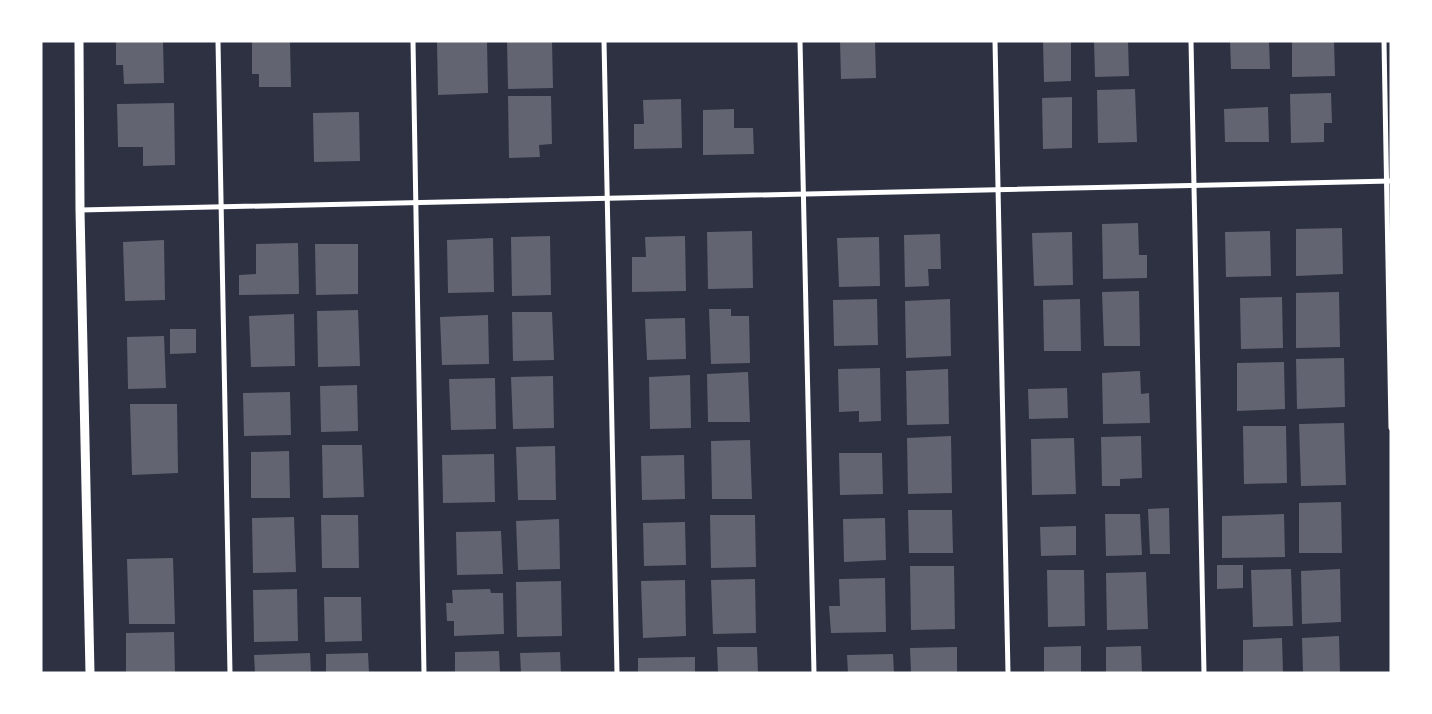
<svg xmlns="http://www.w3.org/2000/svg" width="1432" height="714" viewBox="0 0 1432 714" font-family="'DejaVu Sans',sans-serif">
	<rect width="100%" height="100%" fill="#2d3142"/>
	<g fill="#626471">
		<path d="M 116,41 L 163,41 L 164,83 L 124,84 L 123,65 L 116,65 Z"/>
		<path d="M 252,41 L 290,41 L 291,87 L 259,87 L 259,74 L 252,74 Z"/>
		<path d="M 437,41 L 487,41 L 488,93 L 438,95 Z"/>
		<path d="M 507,41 L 552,41 L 553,88 L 508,89 Z"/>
		<path d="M 840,41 L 875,41 L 876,78 L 841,79 Z"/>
		<path d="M 1043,41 L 1071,41 L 1071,81 L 1044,82 Z"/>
		<path d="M 1094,41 L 1128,41 L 1129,76 L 1095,77 Z"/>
		<path d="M 1230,41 L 1269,41 L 1270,69 L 1231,69 Z"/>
		<path d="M 1292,41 L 1334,41 L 1335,76 L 1292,77 Z"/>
		<path d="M 1135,89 L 1137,142 L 1098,143 L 1097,90 Z"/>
		<path d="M 1331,93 L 1332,123 L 1324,123 L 1324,142 L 1291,143 L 1290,94 Z"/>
		<path d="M 508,96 L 551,96 L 552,144 L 539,145 L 540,157 L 509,158 Z"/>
		<path d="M 1072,97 L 1072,148 L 1043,149 L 1042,98 Z"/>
		<path d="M 681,99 L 682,148 L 634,149 L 634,124 L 644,124 L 643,100 Z"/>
		<path d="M 174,103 L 175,165 L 143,166 L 143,147 L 118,147 L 117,104 Z"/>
		<path d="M 1268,107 L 1269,142 L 1225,142 L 1224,109 Z"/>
		<path d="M 734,109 L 734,128 L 753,128 L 754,154 L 703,155 L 703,110 Z"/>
		<path d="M 359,112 L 360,161 L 314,162 L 313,113 Z"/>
		<path d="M 1138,223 L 1139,255 L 1147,255 L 1147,278 L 1103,279 L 1102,224 Z"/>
		<path d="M 1342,228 L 1343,274 L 1296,276 L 1296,229 Z"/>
		<path d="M 752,231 L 753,288 L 708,289 L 707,232 Z"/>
		<path d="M 1270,231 L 1271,276 L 1226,277 L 1225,232 Z"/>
		<path d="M 1072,232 L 1073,285 L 1034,286 L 1032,233 Z"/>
		<path d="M 940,234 L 941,269 L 928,269 L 929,286 L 905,287 L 904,235 Z"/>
		<path d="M 550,236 L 551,295 L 512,296 L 511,237 Z"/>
		<path d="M 685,236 L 686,291 L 632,292 L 632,257 L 646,257 L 645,237 Z"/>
		<path d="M 879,237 L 880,286 L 839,287 L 837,238 Z"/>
		<path d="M 493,238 L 494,292 L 448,293 L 447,240 Z"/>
		<path d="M 164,240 L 165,300 L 125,301 L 123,242 Z"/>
		<path d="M 298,243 L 299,294 L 239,295 L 239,275 L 256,274 L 256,244 Z"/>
		<path d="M 315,244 L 358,244 L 358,294 L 316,295 Z"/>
		<path d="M 1139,291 L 1140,346 L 1104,346 L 1102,292 Z"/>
		<path d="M 1339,292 L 1340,347 L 1296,348 L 1296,293 Z"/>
		<path d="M 1282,297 L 1283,348 L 1241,349 L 1240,298 Z"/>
		<path d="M 877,299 L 878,345 L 834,346 L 833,300 Z"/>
		<path d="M 950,299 L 951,356 L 906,358 L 905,301 Z"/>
		<path d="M 1080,299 L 1081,351 L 1044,351 L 1043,300 Z"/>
		<path d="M 709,309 L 731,309 L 731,316 L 749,316 L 750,363 L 711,364 Z"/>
		<path d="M 358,310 L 360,366 L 318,367 L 317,311 Z"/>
		<path d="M 512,312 L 552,312 L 554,360 L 513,361 Z"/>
		<path d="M 294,314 L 295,366 L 251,367 L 249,316 Z"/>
		<path d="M 488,315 L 489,364 L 442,365 L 440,317 Z"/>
		<path d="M 685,318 L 686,359 L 647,360 L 645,319 Z"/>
		<path d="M 170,329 L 196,329 L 196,353 L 170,354 Z"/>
		<path d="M 164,336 L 166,388 L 128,389 L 127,337 Z"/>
		<path d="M 1344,358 L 1345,407 L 1297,409 L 1296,359 Z"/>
		<path d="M 1284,362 L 1285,409 L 1237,411 L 1237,363 Z"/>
		<path d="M 880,368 L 881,421 L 859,422 L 859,411 L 839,412 L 838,369 Z"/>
		<path d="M 948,369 L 949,424 L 907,425 L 906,371 Z"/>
		<path d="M 1140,371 L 1141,394 L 1149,393 L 1150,423 L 1103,424 L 1102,373 Z"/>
		<path d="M 748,372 L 750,422 L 708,422 L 707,374 Z"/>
		<path d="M 690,375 L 691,428 L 650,429 L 649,377 Z"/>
		<path d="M 553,376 L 554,428 L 513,429 L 511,377 Z"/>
		<path d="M 495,378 L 496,429 L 451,430 L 449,379 Z"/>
		<path d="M 357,385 L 358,431 L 321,432 L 320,386 Z"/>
		<path d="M 1067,388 L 1068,418 L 1029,419 L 1028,389 Z"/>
		<path d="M 290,392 L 291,435 L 244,436 L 243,393 Z"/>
		<path d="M 130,404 L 177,404 L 178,473 L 132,475 Z"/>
		<path d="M 1344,423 L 1346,485 L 1301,486 L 1299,424 Z"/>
		<path d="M 1243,426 L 1286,426 L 1287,483 L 1244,484 Z"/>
		<path d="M 951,436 L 952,493 L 908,494 L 907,438 Z"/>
		<path d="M 1141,436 L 1142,478 L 1120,479 L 1120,486 L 1102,486 L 1101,437 Z"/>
		<path d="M 1074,438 L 1076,494 L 1032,495 L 1031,439 Z"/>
		<path d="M 750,440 L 752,499 L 712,499 L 711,441 Z"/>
		<path d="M 322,445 L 362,445 L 364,497 L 323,498 Z"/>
		<path d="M 555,446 L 556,500 L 518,500 L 516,447 Z"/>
		<path d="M 289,451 L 290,498 L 251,498 L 251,452 Z"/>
		<path d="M 839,453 L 882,453 L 883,494 L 840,495 Z"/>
		<path d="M 494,454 L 495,502 L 443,503 L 442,455 Z"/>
		<path d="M 684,455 L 685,499 L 642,500 L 641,456 Z"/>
		<path d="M 1341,502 L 1342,553 L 1299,553 L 1299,503 Z"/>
		<path d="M 1169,508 L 1170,554 L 1150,554 L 1148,509 Z"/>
		<path d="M 908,510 L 952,510 L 953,553 L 909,553 Z"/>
		<path d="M 1105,514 L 1140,514 L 1142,555 L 1106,556 Z"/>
		<path d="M 1284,514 L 1285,557 L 1222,558 L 1222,516 Z"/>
		<path d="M 321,515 L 358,515 L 359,568 L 322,568 Z"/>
		<path d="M 710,515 L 755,515 L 756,567 L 711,568 Z"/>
		<path d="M 294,517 L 296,572 L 253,573 L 252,518 Z"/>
		<path d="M 885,518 L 886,560 L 844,562 L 843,519 Z"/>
		<path d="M 559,519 L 560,569 L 518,570 L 516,521 Z"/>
		<path d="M 685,522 L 686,565 L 644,566 L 643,523 Z"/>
		<path d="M 1076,526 L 1076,555 L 1041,556 L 1040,527 Z"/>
		<path d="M 501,531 L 503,574 L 457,575 L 456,532 Z"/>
		<path d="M 173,558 L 175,624 L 129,624 L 127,559 Z"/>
		<path d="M 1217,565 L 1243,565 L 1243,588 L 1217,589 Z"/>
		<path d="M 910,566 L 954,566 L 955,629 L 911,630 Z"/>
		<path d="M 1291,569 L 1293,626 L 1253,627 L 1251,570 Z"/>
		<path d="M 1340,569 L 1341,622 L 1302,624 L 1301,571 Z"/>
		<path d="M 1047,570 L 1084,570 L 1085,626 L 1048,627 Z"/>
		<path d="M 1146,572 L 1148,629 L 1107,630 L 1106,573 Z"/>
		<path d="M 885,578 L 886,632 L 831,633 L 829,606 L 840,606 L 839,579 Z"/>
		<path d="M 755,579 L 756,633 L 713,634 L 711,580 Z"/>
		<path d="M 685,580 L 686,636 L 643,638 L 641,581 Z"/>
		<path d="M 561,581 L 562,636 L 517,637 L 516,582 Z"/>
		<path d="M 297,589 L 298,641 L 254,642 L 253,590 Z"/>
		<path d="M 490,589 L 491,593 L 503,593 L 504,634 L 454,636 L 454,621 L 447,621 L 446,603 L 453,603 L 452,590 Z"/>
		<path d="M 324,597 L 361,597 L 362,641 L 325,642 Z"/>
		<path d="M 174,632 L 175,673 L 126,673 L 126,633 Z"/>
		<path d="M 1339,636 L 1340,673 L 1303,673 L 1302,638 Z"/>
		<path d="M 1282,638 L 1283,673 L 1243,673 L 1243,640 Z"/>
		<path d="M 1081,646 L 1081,673 L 1044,673 L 1044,647 Z"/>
		<path d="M 1141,646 L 1142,673 L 1106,673 L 1106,647 Z"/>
		<path d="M 717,647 L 757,647 L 758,673 L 718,673 Z"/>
		<path d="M 957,647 L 957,673 L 911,673 L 910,648 Z"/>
		<path d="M 499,651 L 500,673 L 455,673 L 455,652 Z"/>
		<path d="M 560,652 L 561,673 L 521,673 L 520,653 Z"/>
		<path d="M 310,653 L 311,673 L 255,673 L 254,655 Z"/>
		<path d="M 368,653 L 369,673 L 326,673 L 326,654 Z"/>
		<path d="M 893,654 L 894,673 L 848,673 L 847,655 Z"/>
		<path d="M 695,657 L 695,673 L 638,673 L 638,658 Z"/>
	</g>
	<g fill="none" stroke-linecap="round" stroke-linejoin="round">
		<g stroke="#fff" stroke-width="5">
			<path d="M 218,41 L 230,673"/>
			<path d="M 413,41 L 424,673"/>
			<path d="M 604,41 L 617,673"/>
			<path d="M 800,41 L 814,673"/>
			<path d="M 995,41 L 1008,673"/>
			<path d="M 1191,41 L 1204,673"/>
			<path d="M 1384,41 L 1391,428"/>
			<path d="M 80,210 L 1391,181"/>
		</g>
		<path stroke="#fff" stroke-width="9" d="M 79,41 L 80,210 L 90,673"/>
	</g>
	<rect width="1432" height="714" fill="none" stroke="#ffffff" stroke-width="85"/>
</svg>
